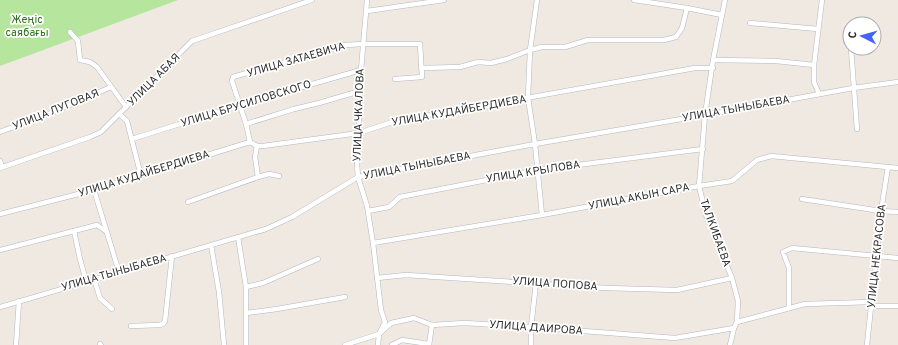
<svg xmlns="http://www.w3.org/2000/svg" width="898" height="345" viewBox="0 0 898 345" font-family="Overpass,sans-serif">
	<rect width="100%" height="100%" fill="#efe9e1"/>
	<path fill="#b6e59e" d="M 0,0 L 178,0 L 0,66 Z"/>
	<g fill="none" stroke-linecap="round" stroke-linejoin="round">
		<defs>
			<g id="minor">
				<path d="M 367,0 L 361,70 L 357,165 L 358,177 L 367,206 L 373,243 L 381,310 L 385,322 L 379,334 L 378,345"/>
				<path d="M 537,0 L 530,50 L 528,98 L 535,144 L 542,215"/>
				<path d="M 634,0 L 687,8 L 722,15"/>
				<path d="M 725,0 L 713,60 L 705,115 L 699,186 L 706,215 L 732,278 L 738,301 L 737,322 L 734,328 L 730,345"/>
				<path d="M 367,11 L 444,0"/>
				<path d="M 750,23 L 818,29"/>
				<path d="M 70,32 L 78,41 L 80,60 L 90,62 L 97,67 L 126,107"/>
				<path d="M 851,48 L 857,129"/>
				<path d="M 713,60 L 776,61 L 814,65"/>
				<path d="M 422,68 L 460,67 L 478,62 L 491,63 L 507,59 L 530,50 L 542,47 L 565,47 L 588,40 L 664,40 L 676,37 L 682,28 L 687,8"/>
				<path d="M 819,94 L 814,82 L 814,65 L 822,0"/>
				<path d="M 119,114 L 127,121 L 141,176"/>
				<path d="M 246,124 L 294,109 L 319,103 L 360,91"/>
				<path d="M 0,132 L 56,111 L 111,87"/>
				<path d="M 132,139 L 240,105 L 361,70"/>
				<path d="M 250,142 L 246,124 L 232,81 L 233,77 L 345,45 L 363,44 L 420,44 L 422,77 L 395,79"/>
				<path d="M 257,146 L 255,157 L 258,177"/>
				<path d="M 0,161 L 2,167"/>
				<path d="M 0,168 L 90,137 L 101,132 L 192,41 L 312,0"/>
				<path d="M 94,190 L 119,272"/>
				<path d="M 802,199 L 881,211 L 898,212"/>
				<path d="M 188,202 L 258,177 L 269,174 L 279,176"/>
				<path d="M 368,211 L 389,207 L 400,197 L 538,170 L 703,149"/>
				<path d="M 0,214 L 94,190 L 250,142 L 257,146 L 263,146 L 359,133 L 392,122 L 695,68 L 713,68"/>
				<path d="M 74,231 L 80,259 L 86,281"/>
				<path d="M 238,237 L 246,287 L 246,345"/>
				<path d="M 373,243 L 542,215 L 699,186 L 732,181 L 757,160 L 771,156 L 898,168"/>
				<path d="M 211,245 L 219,292 L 224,345"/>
				<path d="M 0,250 L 97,225 L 107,232"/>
				<path d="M 377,278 L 406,275 L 606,288 L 677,290 L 732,278"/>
				<path d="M 94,279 L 100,298 L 112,309"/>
				<path d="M 246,287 L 263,283 L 318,259"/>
				<path d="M 871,306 L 898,306"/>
				<path d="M 0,307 L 266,229 L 292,217 L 358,177 L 535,144 L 705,115 L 853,88 L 898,82"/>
				<path d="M 789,308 L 789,268 L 783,252 L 792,248 L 898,258"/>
				<path d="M 246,313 L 277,309 L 345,297"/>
				<path d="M 737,322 L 805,304 L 871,302"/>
				<path d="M 131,326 L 160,325 L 163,324 L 165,321 L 172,256"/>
				<path d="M 100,344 L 101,345"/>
				<path d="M 16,345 L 19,301"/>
				<path d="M 345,345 L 379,334 L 391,323 L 414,318 L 432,325 L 465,323 L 531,327 L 675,338 L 734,328"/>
				<path d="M 392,345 L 402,340 L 429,344"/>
				<path d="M 429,345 L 432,325"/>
				<path d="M 531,345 L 531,327 L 536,283"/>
				<path d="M 867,345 L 881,211 L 888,167"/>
			</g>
		</defs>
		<use href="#minor" stroke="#b4b7c1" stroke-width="5.5"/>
		<use href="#minor" stroke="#fff" stroke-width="4.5"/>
	</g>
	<g text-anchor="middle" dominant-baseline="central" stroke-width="3.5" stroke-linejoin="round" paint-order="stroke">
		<g font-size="11" fill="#2c6e1b" stroke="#fff">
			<text x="27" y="20">Жеңіс<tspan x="27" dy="13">саябағы</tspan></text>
		</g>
		<g font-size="11" fill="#2e2e2e" stroke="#fff">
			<text transform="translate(296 60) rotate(-16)">УЛИЦА ЗАТАЕВИЧА</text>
			<text transform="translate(154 80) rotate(-45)">УЛИЦА АБАЯ</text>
			<text transform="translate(246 104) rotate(-17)">УЛИЦА БРУСИЛОВСКОГО</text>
			<text transform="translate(736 109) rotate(-10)">УЛИЦА ТЫНЫБАЕВА</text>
			<text transform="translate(56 110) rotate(-22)">УЛИЦА ЛУГОВАЯ</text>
			<text transform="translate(459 111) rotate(-10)">УЛИЦА КУДАЙБЕРДИЕВА</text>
			<text transform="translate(359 115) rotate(-88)">УЛИЦА ЧКАЛОВА</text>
			<text transform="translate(417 166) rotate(-11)">УЛИЦА ТЫНЫБАЕВА</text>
			<text transform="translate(533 172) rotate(-9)">УЛИЦА КРЫЛОВА</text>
			<text transform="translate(144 174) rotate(-17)">УЛИЦА КУДАЙБЕРДИЕВА</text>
			<text transform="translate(639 197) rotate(-11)">УЛИЦА АКЫН САРА</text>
			<text transform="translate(715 233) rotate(70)">ТАЛКИБАЕВА</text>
			<text transform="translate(877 256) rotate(-84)">УЛИЦА НЕКРАСОВА</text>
			<text transform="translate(114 273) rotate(-16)">УЛИЦА ТЫНЫБАЕВА</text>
			<text transform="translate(555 284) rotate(4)">УЛИЦА ПОПОВА</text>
			<text transform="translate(536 328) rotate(4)">УЛИЦА ДАИРОВА</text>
		</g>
	</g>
	<g transform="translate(862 36) rotate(276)"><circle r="19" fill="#ffffff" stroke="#ababab"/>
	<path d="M0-3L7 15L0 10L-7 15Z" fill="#4264fb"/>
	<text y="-6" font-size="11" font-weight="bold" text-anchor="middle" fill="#2e2e2e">С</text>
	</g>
</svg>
